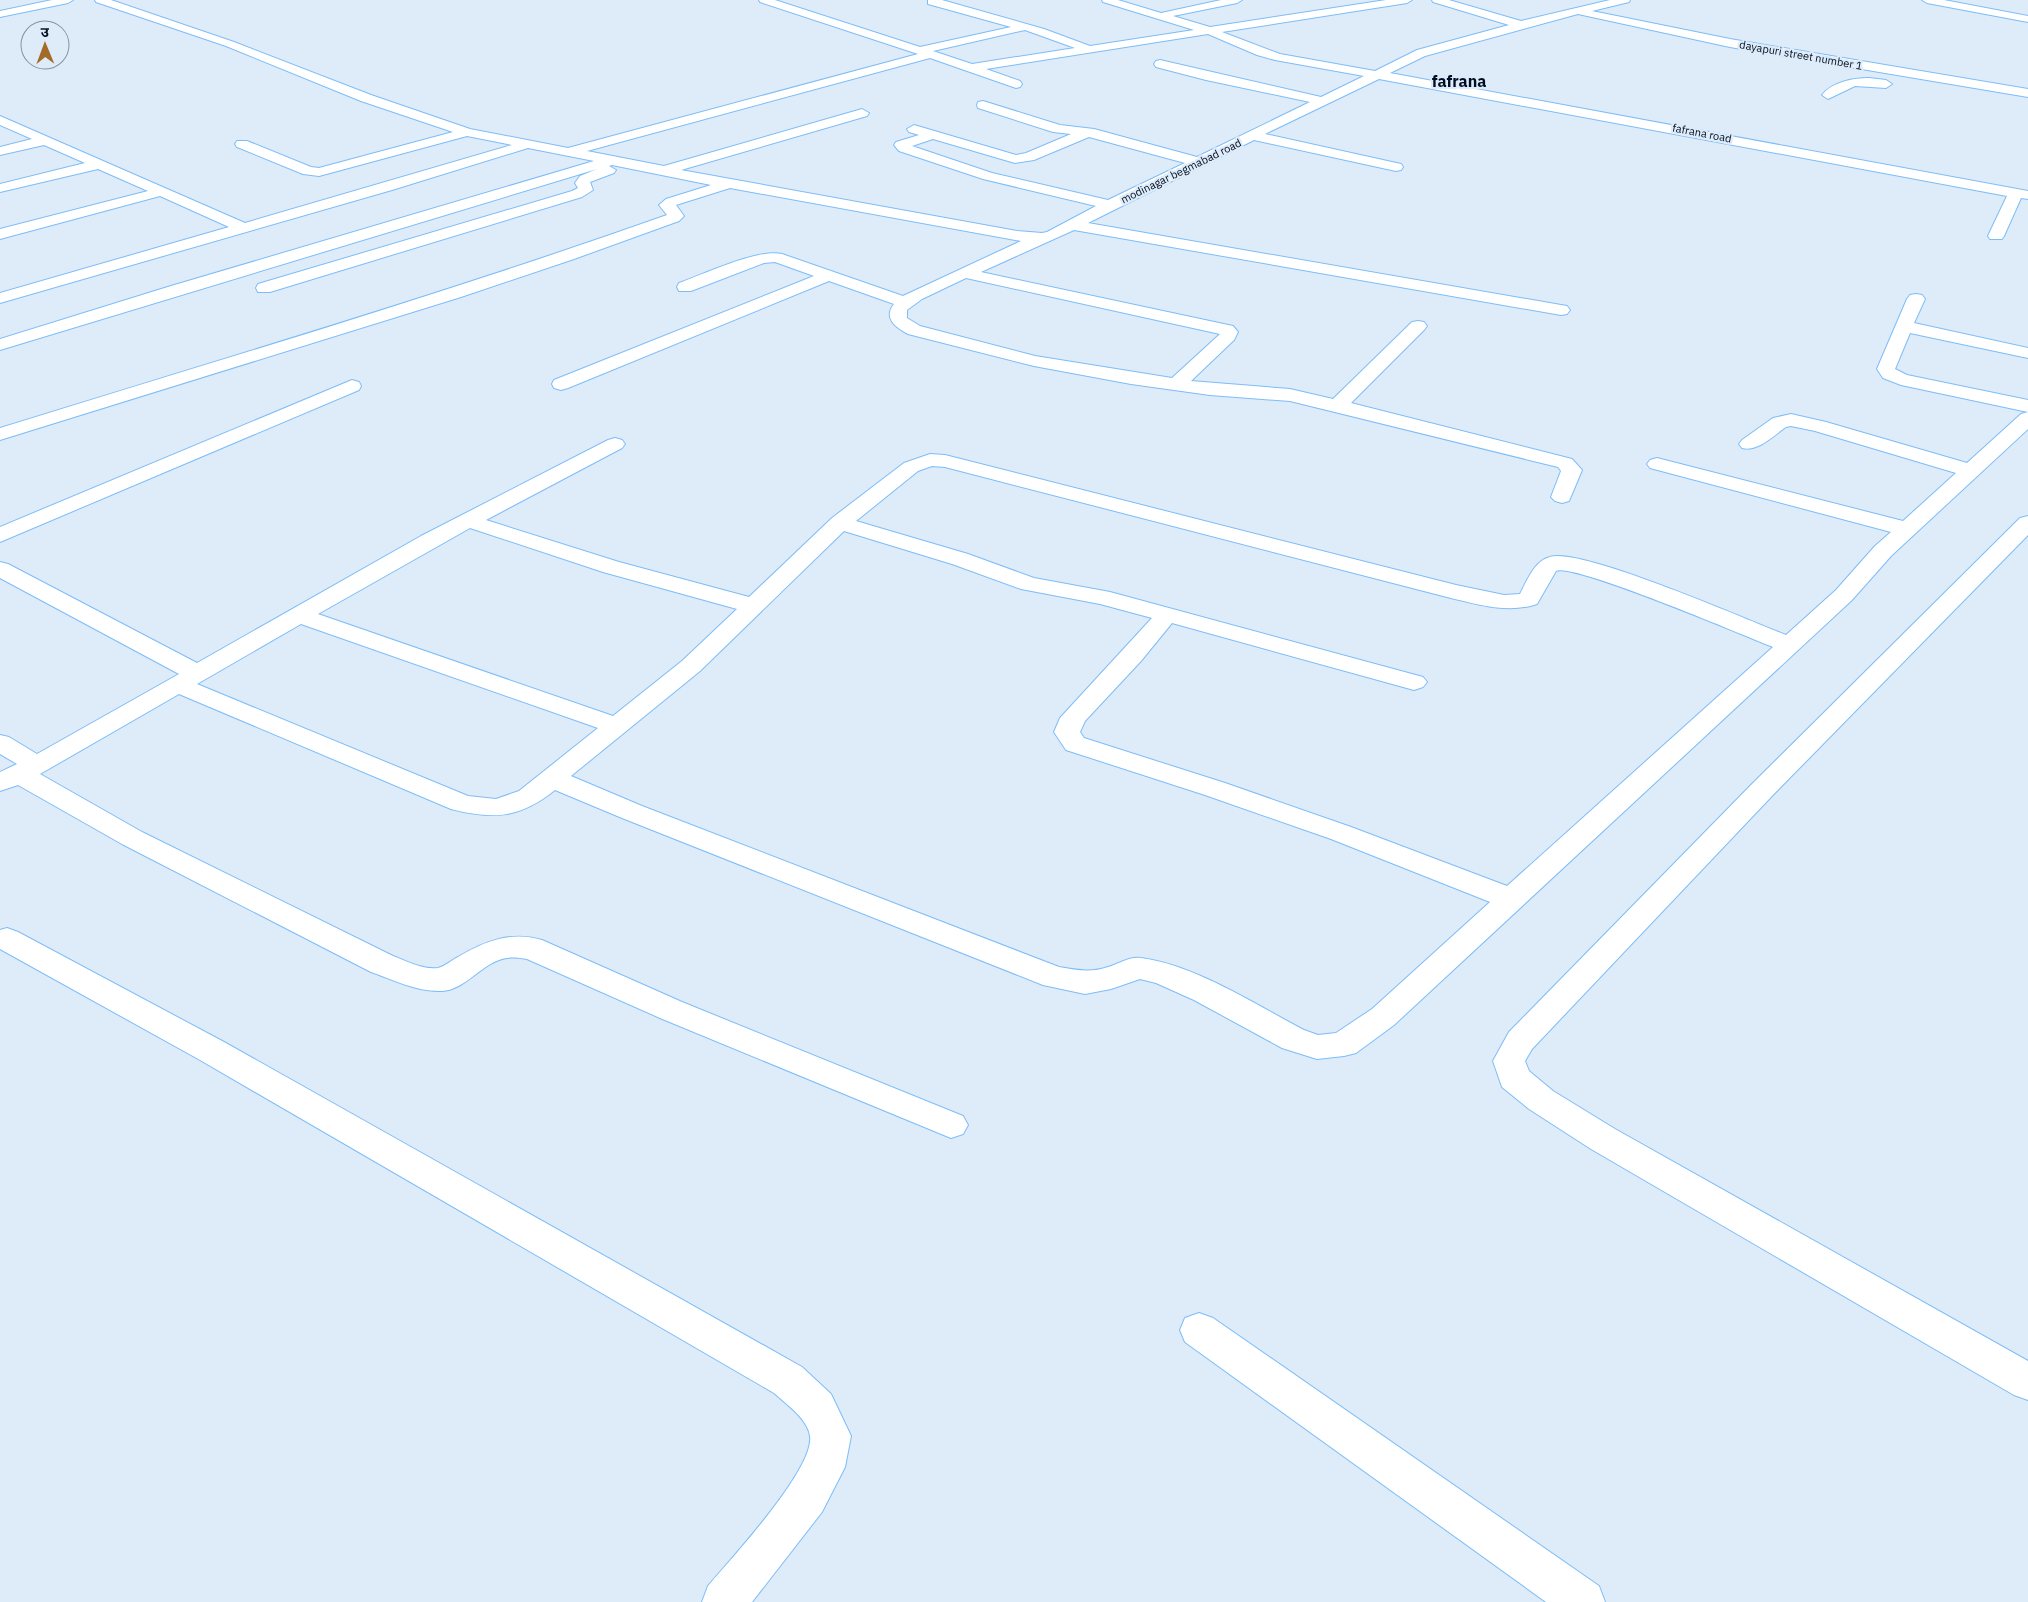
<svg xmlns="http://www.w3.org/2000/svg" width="2028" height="1602" viewBox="0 0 2028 1602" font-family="'IBM Plex Sans','Noto Sans Devanagari',sans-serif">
	<rect width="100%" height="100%" fill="#deebf8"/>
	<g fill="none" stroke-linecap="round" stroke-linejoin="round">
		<defs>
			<g id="minor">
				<path d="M 52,0 L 73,0 L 68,3 L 0,17 L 0,11 Z"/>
				<path d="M 95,0 L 111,0 L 234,42 L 371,95 L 470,129 L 568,148 L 918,54 L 760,2 L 759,0 L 775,0 L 920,47 L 1011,27 L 928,4 L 928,0 L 942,0 L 1044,29 L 1090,46 L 1194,30 L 1103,2 L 1102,0 L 1118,0 L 1161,13 L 1221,0 L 1242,0 L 1237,3 L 1173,16 L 1210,27 L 1386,0 L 1412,0 L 1407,3 L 1222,32 L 1280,54 L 1375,71 L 1417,50 L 1509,25 L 1433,2 L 1432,0 L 1449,0 L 1521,21 L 1610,0 L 1630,0 L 1629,2 L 1592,11 L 1730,39 L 2028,89 L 2028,97 L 1730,47 L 1578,14 L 1425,56 L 1390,73 L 2028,191 L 2028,199 L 2021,198 L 2004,236 L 2002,239 L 1990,239 L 1988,236 L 2007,196 L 1379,79 L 1265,134 L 1401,164 L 1403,167 L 1401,170 L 1396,171 L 1254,140 L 1088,223 L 1561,305 L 1567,306 L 1570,310 L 1567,314 L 1561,315 L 1074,230 L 981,272 L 1233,326 L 1238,332 L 1234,340 L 1191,381 L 1290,389 L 1333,399 L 1412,322 L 1418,321 L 1424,322 L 1427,326 L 1424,330 L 1351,403 L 1572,459 L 1582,470 L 1569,501 L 1562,503 L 1555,501 L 1551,497 L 1561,471 L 1558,467 L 1290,401 L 1210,395 L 1131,384 L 1034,366 L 908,334 C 895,327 883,318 894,304 L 829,281 L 568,388 L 561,390 L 554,388 L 552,384 L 554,380 L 814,276 L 775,262 L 764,263 L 691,291 L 679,291 L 677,287 L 679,283 C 702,275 759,248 782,254 L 903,296 L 1021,241 L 730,188 L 676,205 L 684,216 L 679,221 L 574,259 L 461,297 L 0,440 L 0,428 C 223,359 447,293 667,215 L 659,205 L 666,199 L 711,185 L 612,165 L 609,166 L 616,170 L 614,173 L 590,182 L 593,190 L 582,197 L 270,292 L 258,292 L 256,288 L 258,284 L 572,191 L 578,188 L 575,183 L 580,176 L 597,169 L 0,350 L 0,339 L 171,286 L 594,161 L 528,148 L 392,190 L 0,303 L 0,293 L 229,227 L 160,196 L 0,239 L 0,229 L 148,191 L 98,169 L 0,192 L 0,184 L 85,163 L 44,145 L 0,155 L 0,147 L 32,139 L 0,125 L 0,116 L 245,223 L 512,145 L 467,136 L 319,176 L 303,174 L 237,147 L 235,144 L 237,141 L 247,141 L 311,167 L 319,168 L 453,132 L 361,101 L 226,46 L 96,2 ZM 1025,30 L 1075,48 L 972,64 L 933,51 ZM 1208,34 L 1257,55 L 1275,60 L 1364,76 L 1321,97 L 1160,60 L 1156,61 L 1154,64 L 1156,67 L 1206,80 L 1310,102 L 1197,157 L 1094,129 L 1060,125 L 983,101 L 978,102 L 977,105 L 978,108 L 1053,132 L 1071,134 L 1026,153 L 1016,155 L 914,125 L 907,129 L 909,132 L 919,135 L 896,142 L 894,145 L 899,151 L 983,179 L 1096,206 L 1047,232 L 1042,233 L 1017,231 L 681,170 L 867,116 L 869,113 L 862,109 L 664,166 L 587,151 L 930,58 L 1016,88 L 1020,87 L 1022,84 L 1020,81 L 986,69 ZM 1089,137 L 1185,163 L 1108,200 L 992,173 L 912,146 L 933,139 L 1015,163 L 1034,160 ZM 966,278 L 1220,334 L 1172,378 L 1035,356 L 920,326 L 907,318 L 907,310 L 922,299 Z"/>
				<path d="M 1922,0 L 1944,0 L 2028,16 L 2028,22 L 1927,3 Z"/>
				<path d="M 1869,78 L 1886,80 L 1892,84 L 1886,88 L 1855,86 L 1828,99 L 1822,95 C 1832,82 1853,78 1869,78 Z"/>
				<path d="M 1916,294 L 1922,295 L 1925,299 L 1914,323 L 2028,348 L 2028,358 L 1910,333 L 1895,369 L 1907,375 L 2028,400 L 2028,412 L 1901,385 L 1883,378 L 1877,369 L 1907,299 L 1910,295 Z"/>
				<path d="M 352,380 L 359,382 L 361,386 L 359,390 L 0,542 L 0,527 Z"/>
				<path d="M 2028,412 L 2028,429 L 1891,556 L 1852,600 L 1394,1025 L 1356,1053 L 1344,1056 L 1317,1059 L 1282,1048 L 1194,1000 L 1156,983 L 1140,979 L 1111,989 L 1085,994 L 1043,985 L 622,818 L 555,790 C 520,818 494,820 451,809 L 179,694 L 40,774 L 142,832 L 393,956 C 406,961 423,970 438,968 C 444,967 452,960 458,957 C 485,941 511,931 542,940 L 682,1002 L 963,1116 L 968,1125 L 963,1134 L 951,1138 L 660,1018 L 527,959 C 521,958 513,957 507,958 C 483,961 466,990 442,991 C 417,992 394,980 371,972 L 122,844 L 18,785 L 0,791 L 0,772 L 17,764 L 0,754 L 0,735 L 9,737 L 37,754 L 179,674 L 0,578 L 0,562 L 8,564 L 197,663 L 421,536 L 608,440 L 615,438 L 622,440 L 625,444 L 622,448 L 486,520 L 619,562 L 749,597 L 832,518 L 904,463 L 930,454 L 945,455 L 1456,585 L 1504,595 L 1520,594 C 1527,581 1534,561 1550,557 C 1581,547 1747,620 1786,635 L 1836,590 L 1875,546 L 1891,532 L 1650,468 L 1647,464 L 1650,460 L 1657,458 L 1903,521 L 1956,473 L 1815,431 L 1791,426 L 1786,427 C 1773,436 1758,452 1742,448 L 1739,444 L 1742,440 L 1773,418 L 1791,414 L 1826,422 L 1967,463 L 2021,414 ZM 932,466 L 945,467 L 1447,597 C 1476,604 1508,614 1537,604 L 1556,571 C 1572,562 1745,636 1773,647 L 1507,886 L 1351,827 L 1225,783 L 1084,738 L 1080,732 L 1085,721 L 1141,661 L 1172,623 L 1414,690 L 1423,687 L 1427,682 L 1423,677 L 1110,592 L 1034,578 L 968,554 L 856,521 L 918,471 ZM 470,528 L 603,572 L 737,609 L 682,661 L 613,716 L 318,614 ZM 844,531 L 952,564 L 1021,589 L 1100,604 L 1152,618 L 1060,718 L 1054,732 L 1066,750 L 1205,795 L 1331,839 L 1490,902 L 1372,1009 L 1336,1033 L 1318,1035 L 1304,1030 C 1256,1005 1195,965 1141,958 C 1130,956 1118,964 1108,967 C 1091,973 1077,970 1059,967 L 642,806 L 571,776 L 700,671 ZM 301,624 L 598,728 L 519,791 L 496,799 L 468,796 L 197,684 Z"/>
				<path d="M 2028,516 L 2028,535 L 1771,797 L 1532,1049 L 1525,1061 L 1529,1071 L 1553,1091 L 1615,1129 L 2028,1361 L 2028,1400 L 2014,1395 L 1591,1149 L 1529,1109 L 1502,1087 L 1493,1061 L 1509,1032 L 1751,785 L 2020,518 Z"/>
				<path d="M 7,928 L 18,932 L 224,1042 L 802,1367 L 831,1394 L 851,1436 L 845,1467 L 822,1512 L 752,1602 L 702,1602 L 708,1586 C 731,1559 815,1468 810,1436 C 808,1419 786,1404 774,1393 L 200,1060 L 0,949 L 0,930 Z"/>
				<path d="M 1199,1313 L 1213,1318 L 1599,1586 L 1605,1602 L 1546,1602 L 1185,1342 L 1180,1330 L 1185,1318 Z"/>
			</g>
		</defs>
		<use href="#minor" stroke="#7cbdf8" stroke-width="2"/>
		<use href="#minor" fill="#fff" fill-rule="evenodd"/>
	</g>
	<g text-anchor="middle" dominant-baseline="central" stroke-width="4.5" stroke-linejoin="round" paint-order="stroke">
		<g font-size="11" fill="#000e23" stroke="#deebf8">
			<text transform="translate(1801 55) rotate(10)">dayapuri street number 1</text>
			<text transform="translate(1702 133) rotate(11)">fafrana road</text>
			<text transform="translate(1181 171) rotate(-26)">modinagar begmabad road</text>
		</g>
		<g font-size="16" font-weight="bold" fill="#000e23" stroke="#deebf8">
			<text x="1459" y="81">fafrana</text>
		</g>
	</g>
	<g transform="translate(45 45) rotate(359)"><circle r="24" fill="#deebf8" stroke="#8593a3"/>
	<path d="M0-4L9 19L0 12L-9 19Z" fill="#a26b27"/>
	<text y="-8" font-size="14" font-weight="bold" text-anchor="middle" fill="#000e23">उ</text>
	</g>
</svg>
